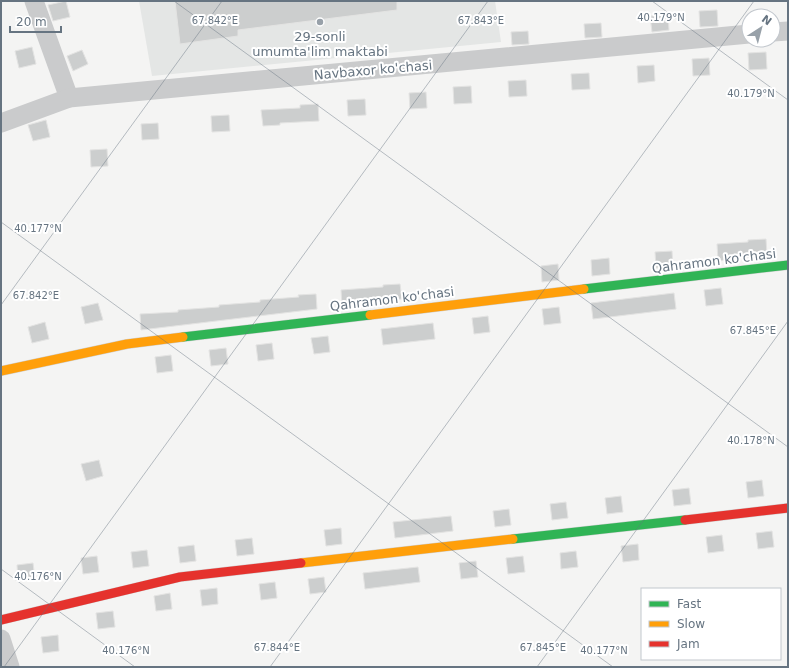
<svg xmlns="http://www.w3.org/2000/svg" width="789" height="668" viewBox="0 0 789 668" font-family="'DejaVu Sans',sans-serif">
	<rect width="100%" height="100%" fill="#f4f4f3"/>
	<path fill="#e4e6e5" d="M 139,1 L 495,1 L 501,42 L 152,76 Z"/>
	<g fill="#cccece" stroke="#e3e3e2">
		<path d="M 66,1 L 70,17 L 53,21 L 48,5 Z"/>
		<path d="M 175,1 L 397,1 L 397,10 L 238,30 L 238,36 L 180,44 Z"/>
		<path d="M 717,10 L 718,26 L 700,27 L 699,11 Z"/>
		<path d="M 668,15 L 669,30 L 652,32 L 650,16 Z"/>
		<path d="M 601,23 L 602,37 L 585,38 L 584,24 Z"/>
		<path d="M 528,31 L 529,44 L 512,45 L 511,32 Z"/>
		<path d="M 32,47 L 36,64 L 19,68 L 15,51 Z"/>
		<path d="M 82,50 L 88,64 L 73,71 L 67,56 Z"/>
		<path d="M 766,52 L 767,69 L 749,70 L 748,53 Z"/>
		<path d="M 709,58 L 710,75 L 693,76 L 692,59 Z"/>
		<path d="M 654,65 L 655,81 L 638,83 L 637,66 Z"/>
		<path d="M 589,73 L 590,89 L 572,90 L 571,74 Z"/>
		<path d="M 526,80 L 527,96 L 509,97 L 508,81 Z"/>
		<path d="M 471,86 L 472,103 L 454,104 L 453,87 Z"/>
		<path d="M 426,92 L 427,108 L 410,109 L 409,93 Z"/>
		<path d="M 365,99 L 366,115 L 348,116 L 347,100 Z"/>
		<path d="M 318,104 L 319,121 L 280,123 L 280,125 L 263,126 L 261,110 L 300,108 L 300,105 Z"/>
		<path d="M 229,115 L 230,131 L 212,132 L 211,116 Z"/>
		<path d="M 46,120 L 50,137 L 33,141 L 28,125 Z"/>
		<path d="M 158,123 L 159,139 L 142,140 L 141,124 Z"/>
		<path d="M 107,149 L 108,166 L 91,167 L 90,150 Z"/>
		<path d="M 766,239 L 767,255 L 736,258 L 736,259 L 718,261 L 717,244 L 748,242 L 748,240 Z"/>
		<path d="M 672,251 L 673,266 L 656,268 L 655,252 Z"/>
		<path d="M 609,258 L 610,274 L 592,276 L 591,260 Z"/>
		<path d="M 558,264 L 559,280 L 542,282 L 541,266 Z"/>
		<path d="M 400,284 L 402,299 L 360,303 L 360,304 L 342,306 L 341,290 L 383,287 L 383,285 Z"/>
		<path d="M 721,288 L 723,304 L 706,306 L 704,290 Z"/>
		<path d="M 674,293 L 676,309 L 593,319 L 591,303 Z"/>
		<path d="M 316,294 L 317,309 L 141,330 L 140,314 L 178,312 L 178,310 L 219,307 L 219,305 L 260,302 L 260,300 L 299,297 L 298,295 Z"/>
		<path d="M 98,303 L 103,320 L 85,324 L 81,307 Z"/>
		<path d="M 559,307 L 561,323 L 544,325 L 542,309 Z"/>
		<path d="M 488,316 L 490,332 L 474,334 L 472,318 Z"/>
		<path d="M 45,322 L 49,339 L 32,343 L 28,327 Z"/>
		<path d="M 433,323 L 435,339 L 383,345 L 381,329 Z"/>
		<path d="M 328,336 L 330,352 L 314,354 L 311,338 Z"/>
		<path d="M 272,343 L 274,359 L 258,361 L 256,345 Z"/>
		<path d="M 226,348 L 228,364 L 211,366 L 209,350 Z"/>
		<path d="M 171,355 L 173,371 L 157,373 L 155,357 Z"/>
		<path d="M 99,460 L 103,476 L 86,481 L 81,464 Z"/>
		<path d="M 762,480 L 764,496 L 748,498 L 746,482 Z"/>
		<path d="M 689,488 L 691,504 L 674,506 L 672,490 Z"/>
		<path d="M 621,496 L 623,512 L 607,514 L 605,498 Z"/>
		<path d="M 566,502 L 568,518 L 552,520 L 550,504 Z"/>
		<path d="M 509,509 L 511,525 L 495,527 L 493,511 Z"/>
		<path d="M 451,516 L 453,531 L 395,538 L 393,522 Z"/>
		<path d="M 341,528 L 342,544 L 326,546 L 324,530 Z"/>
		<path d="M 772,531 L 774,547 L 758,549 L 756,533 Z"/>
		<path d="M 722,535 L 724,551 L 708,553 L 706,537 Z"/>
		<path d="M 252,538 L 254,554 L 237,556 L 235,540 Z"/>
		<path d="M 638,544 L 639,560 L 623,562 L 621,546 Z"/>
		<path d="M 194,545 L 196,561 L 180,563 L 178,547 Z"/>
		<path d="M 147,550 L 149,566 L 133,568 L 131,552 Z"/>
		<path d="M 576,551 L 578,567 L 561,569 L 560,553 Z"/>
		<path d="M 97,556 L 99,572 L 83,574 L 81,558 Z"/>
		<path d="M 523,556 L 525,572 L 508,574 L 506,558 Z"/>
		<path d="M 476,561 L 478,577 L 461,579 L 459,563 Z"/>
		<path d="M 33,563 L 35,579 L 18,581 L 17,565 Z"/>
		<path d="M 418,567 L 420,582 L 365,589 L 363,573 Z"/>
		<path d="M 324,577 L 326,592 L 310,594 L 308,579 Z"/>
		<path d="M 275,582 L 277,598 L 261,600 L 259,584 Z"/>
		<path d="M 217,588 L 218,604 L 202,606 L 200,590 Z"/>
		<path d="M 170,593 L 172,609 L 156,611 L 154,596 Z"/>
		<path d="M 113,611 L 115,627 L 98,629 L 96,613 Z"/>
		<path d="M 58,635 L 59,651 L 43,653 L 41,637 Z"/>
	</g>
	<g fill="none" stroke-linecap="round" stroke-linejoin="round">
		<defs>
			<g id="fast">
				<path d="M 584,289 L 788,265"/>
				<path d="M 183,337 L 370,315"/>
				<path d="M 513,539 L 685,520"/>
			</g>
			<g id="slow">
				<path d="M 370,315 L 584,289"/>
				<path d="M 1,371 L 127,344 L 183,337"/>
				<path d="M 301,563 L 513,539"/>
			</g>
			<g id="jam">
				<path d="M 685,520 L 788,508"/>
				<path d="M 1,620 L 180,577 L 301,563"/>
			</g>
		</defs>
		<use href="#fast" stroke="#d0d0d1" stroke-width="10"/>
		<use href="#slow" stroke="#d0d0d1" stroke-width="10"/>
		<use href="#jam" stroke="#d0d0d1" stroke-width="10"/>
		<g stroke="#cacbcc" stroke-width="19">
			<path d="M 34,1 L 69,98"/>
			<path d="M 773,32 L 788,31"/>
			<path d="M 1,123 L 69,98 L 749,34"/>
			<path d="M 1,639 L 10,667"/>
		</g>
		<use href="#fast" stroke="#30b455" stroke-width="9"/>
		<use href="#slow" stroke="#ff9f0a" stroke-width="9"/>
		<use href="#jam" stroke="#e5322d" stroke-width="9"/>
	</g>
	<path fill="none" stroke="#667481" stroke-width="1" stroke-opacity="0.45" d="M 174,1 L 788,447M 652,1 L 788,100M 1,222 L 613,667M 1,305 L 222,1M 1,569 L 135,667M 4,667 L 488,1M 270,667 L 754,1M 537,667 L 788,321"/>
	<circle fill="#98a1a9" stroke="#fff" stroke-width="1.5" cx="320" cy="22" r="4"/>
	<g text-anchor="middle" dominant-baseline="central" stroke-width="4" stroke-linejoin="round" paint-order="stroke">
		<g font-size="13" fill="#667481" stroke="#fff">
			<text x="320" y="36">29-sonli<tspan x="320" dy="15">umumta'lim maktabi</tspan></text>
		</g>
		<g font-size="13" fill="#667481" stroke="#fff">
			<text transform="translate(373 70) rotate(-5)">Navbaxor ko'chasi</text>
			<text transform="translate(714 261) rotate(-7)">Qahramon ko'chasi</text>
			<text transform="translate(392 299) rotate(-7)">Qahramon ko'chasi</text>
		</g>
	</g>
	<g font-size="10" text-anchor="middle" fill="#667481" stroke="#fff" stroke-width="4" stroke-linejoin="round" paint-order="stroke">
		<text x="661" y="21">40.179°N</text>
		<text x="215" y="24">67.842°E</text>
		<text x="481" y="24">67.843°E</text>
		<text x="751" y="97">40.179°N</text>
		<text x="38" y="232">40.177°N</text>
		<text x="36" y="299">67.842°E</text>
		<text x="753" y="334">67.845°E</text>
		<text x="751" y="444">40.178°N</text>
		<text x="38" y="580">40.176°N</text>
		<text x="277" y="651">67.844°E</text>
		<text x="543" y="651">67.845°E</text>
		<text x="126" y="654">40.176°N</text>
		<text x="604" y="654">40.177°N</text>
	</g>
	<rect width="789" height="668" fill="none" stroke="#667481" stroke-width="4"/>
	<rect x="641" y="588" width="140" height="72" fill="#ffffff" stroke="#c2c7cd"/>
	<rect x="649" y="601" width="20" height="6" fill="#30b455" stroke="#c2c7cd"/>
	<text x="677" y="608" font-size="12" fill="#667481">Fast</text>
	<rect x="649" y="621" width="20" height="6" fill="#ff9f0a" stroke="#c2c7cd"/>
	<text x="677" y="628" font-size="12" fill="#667481">Slow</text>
	<rect x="649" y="641" width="20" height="6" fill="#e5322d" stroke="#c2c7cd"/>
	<text x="677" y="648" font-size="12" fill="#667481">Jam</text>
	<g transform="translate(761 28) rotate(36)"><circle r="19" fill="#ffffff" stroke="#c2c7cd"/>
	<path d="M0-3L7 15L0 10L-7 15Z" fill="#98a1a9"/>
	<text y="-6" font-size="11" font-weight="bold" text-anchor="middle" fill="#667481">N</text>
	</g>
	<path d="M10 26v6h51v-6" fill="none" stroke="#667481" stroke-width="2"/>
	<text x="16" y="26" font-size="12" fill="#667481" stroke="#ffffff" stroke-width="3" paint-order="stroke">20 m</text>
</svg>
